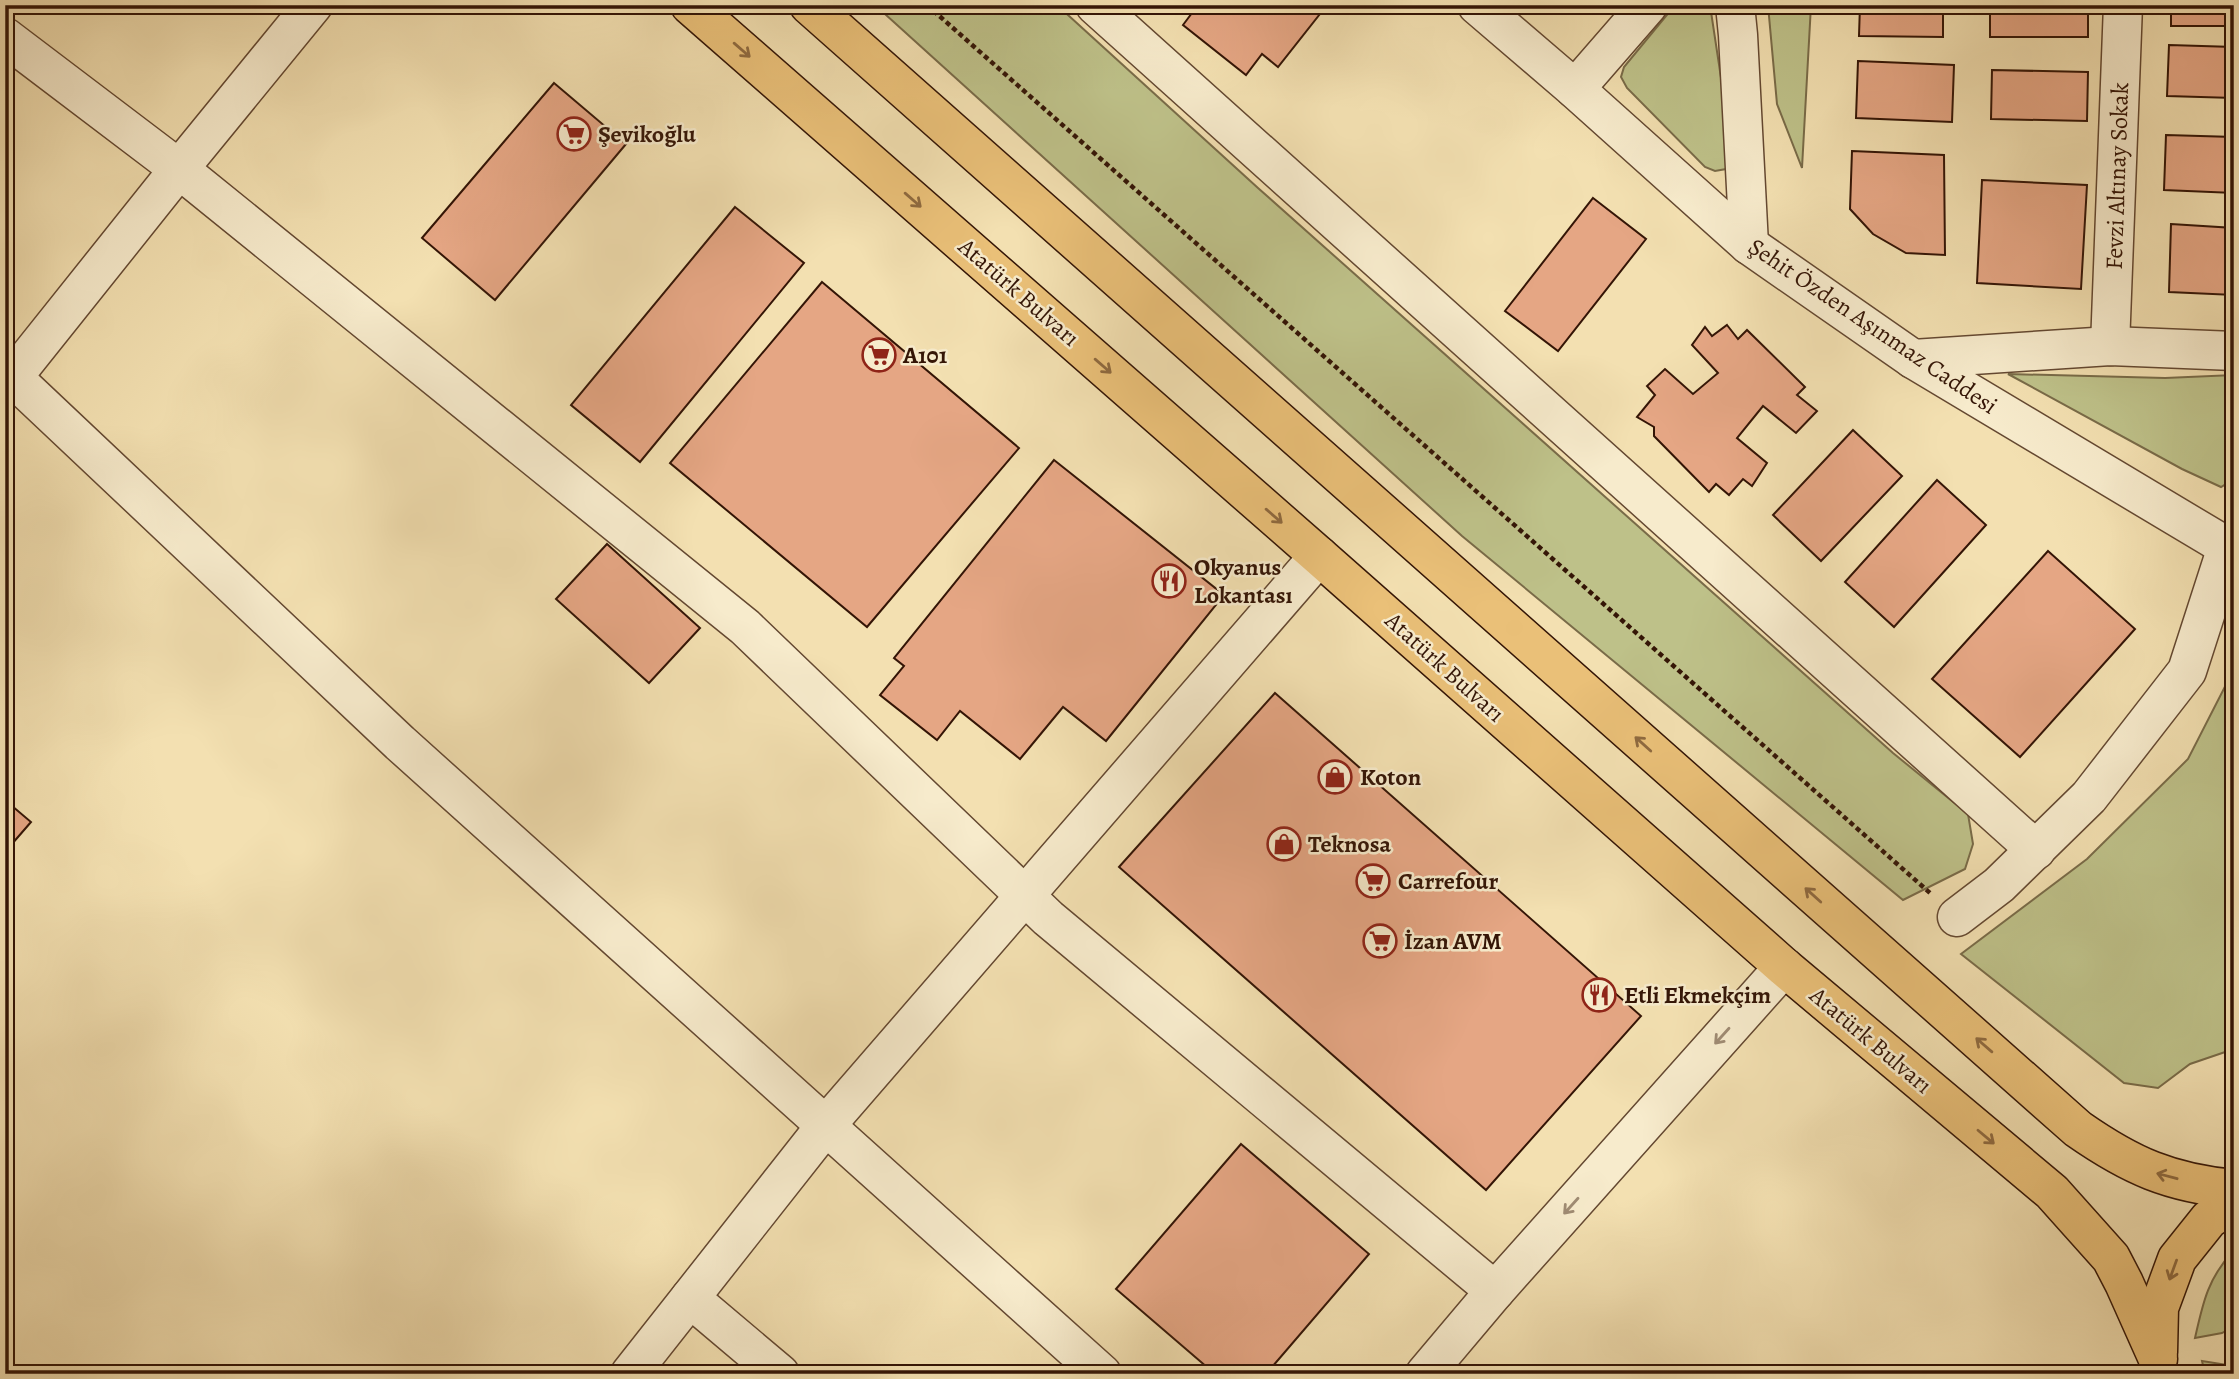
<svg xmlns="http://www.w3.org/2000/svg" width="2239" height="1379" viewBox="0 0 2239 1379" font-family="Alegreya,serif">
	<rect width="100%" height="100%" fill="#f3e0b1"/>
	<filter id="stains"><feTurbulence type="fractalNoise" baseFrequency=".00286" numOctaves="4"/><feColorMatrix values="0 0 0 0 .2 0 0 0 0 .09 0 0 0 0 .02 0 0 0 .5 -.17"/></filter>
	<radialGradient id="worn" r=".72"><stop offset=".6" stop-color="#630" stop-opacity="0"/><stop offset="1" stop-color="#630" stop-opacity=".3"/></radialGradient>
	<g fill="#bec189" stroke="#796b48" stroke-width="2">
		<path d="M 875,5 L 1057,5 L 1258,188 L 1893,753 L 1968,814 L 1973,844 L 1965,869 L 1903,900 L 1462,536 Z"/>
		<path d="M 1675,5 L 1710,5 L 1733,157 L 1726,169 L 1715,171 L 1705,167 L 1627,88 L 1621,77 L 1624,67 Z"/>
		<path d="M 1768,5 L 1811,5 L 1802,168 L 1777,104 Z"/>
		<path d="M 2008,374 L 2165,378 L 2234,375 L 2234,479 L 2221,487 L 2182,469 Z"/>
		<path d="M 2234,669 L 2234,1049 L 2190,1064 L 2158,1088 L 2124,1083 L 1961,954 L 2087,859 L 2188,759 Z"/>
		<path d="M 2234,1250 L 2234,1326 L 2222,1333 L 2195,1338 C 2203,1302 2208,1278 2234,1250 Z"/>
		<path d="M 2202,1361 L 2234,1366 L 2234,1374 L 2205,1374 Z"/>
	</g>
	<g fill="#e5a684" stroke="#341506" stroke-width="2">
		<path d="M 1198,5 L 1327,5 L 1278,67 L 1262,54 L 1246,75 L 1183,25 Z"/>
		<path d="M 1860,5 L 1943,5 L 1943,37 L 1859,36 Z"/>
		<rect x="1990" y="5" width="98" height="32"/>
		<rect x="2171" y="5" width="63" height="21"/>
		<path d="M 2169,45 L 2234,47 L 2234,98 L 2167,96 Z"/>
		<path d="M 1858,61 L 1954,65 L 1952,122 L 1856,118 Z"/>
		<path d="M 1992,70 L 2088,72 L 2087,121 L 1991,119 Z"/>
		<path d="M 554,83 L 626,144 L 495,300 L 422,238 Z"/>
		<path d="M 2166,135 L 2234,137 L 2234,193 L 2164,190 Z"/>
		<path d="M 1852,151 L 1944,155 L 1945,255 L 1906,253 L 1873,234 L 1850,209 Z"/>
		<path d="M 1982,180 L 2087,185 L 2081,289 L 1977,283 Z"/>
		<path d="M 1593,198 L 1646,239 L 1558,351 L 1505,311 Z"/>
		<path d="M 735,207 L 804,263 L 640,462 L 571,405 Z"/>
		<path d="M 2171,224 L 2234,228 L 2234,295 L 2169,292 Z"/>
		<path d="M 822,282 L 1019,448 L 867,627 L 670,463 Z"/>
		<path d="M 1727,325 L 1738,339 L 1747,330 L 1805,387 L 1797,395 L 1817,411 L 1796,433 L 1763,406 L 1737,438 L 1767,463 L 1752,486 L 1743,479 L 1729,495 L 1716,484 L 1709,492 L 1654,436 L 1654,427 L 1637,417 L 1655,395 L 1647,386 L 1665,369 L 1693,394 L 1718,373 L 1692,345 L 1705,327 L 1712,336 Z"/>
		<path d="M 1853,430 L 1902,476 L 1821,561 L 1773,515 Z"/>
		<path d="M 1054,460 L 1224,595 L 1106,741 L 1063,707 L 1020,759 L 960,711 L 937,740 L 880,695 L 904,666 L 894,658 Z"/>
		<path d="M 1937,480 L 1986,525 L 1894,627 L 1845,582 Z"/>
		<path d="M 607,544 L 700,628 L 649,683 L 556,599 Z"/>
		<path d="M 2048,551 L 2135,629 L 2020,757 L 1932,679 Z"/>
		<path d="M 1275,693 L 1641,1016 L 1486,1190 L 1119,867 Z"/>
		<path d="M 5,800 L 31,822 L 5,852 Z"/>
		<path d="M 1241,1144 L 1369,1254 L 1266,1374 L 1215,1374 L 1116,1289 Z"/>
	</g>
	<g fill="none" stroke-linecap="round" stroke-linejoin="round">
		<defs>
			<g id="minor">
				<path d="M 1095,5 L 2036,850"/>
				<path d="M 1477,5 L 1575,89 L 1749,245 L 1913,359 L 2234,551"/>
				<path d="M 1735,5 L 1738,35 L 1749,245"/>
				<path d="M 5,37 L 179,169 L 745,627 L 1048,918 L 1495,1291"/>
				<path d="M 1575,89 L 1648,5"/>
				<path d="M 2110,346 L 2123,5"/>
				<path d="M 1913,359 L 2110,346 L 2234,351"/>
				<path d="M 5,370 L 400,743 L 1102,1374"/>
				<path d="M 5,387 L 179,169 L 313,5"/>
				<path d="M 1957,917 L 1999,885 L 2089,797 L 2187,671 L 2227,547 L 2234,539"/>
				<path d="M 690,1298 L 780,1374"/>
				<path d="M 630,1374 L 827,1124 L 1319,556"/>
				<path d="M 1425,1374 L 1495,1291 L 1784,967"/>
			</g>
			<g id="major">
				<path d="M 690,5 L 1319,556 L 1784,967 L 2052,1192 L 2111,1258 L 2124,1283 L 2158,1359"/>
				<path d="M 809,5 L 2078,1129 C 2131,1166 2170,1183 2234,1189"/>
				<path d="M 2158,1352 L 2159,1308 L 2177,1259 L 2209,1219 L 2234,1203"/>
			</g>
		</defs>
		<use href="#minor" stroke="#644831" stroke-width="41"/>
		<use href="#major" stroke="#341506" stroke-width="41"/>
		<path stroke="#341506" stroke-width="4.5" stroke-dasharray="5 3.5" stroke-linecap="butt" d="M 927,5 L 1930,893"/>
		<use href="#minor" stroke="#f7ebcc" stroke-width="38"/>
		<use href="#major" stroke="#eac078" stroke-width="38"/>
	</g>
	<defs><path id="oneway-shaft" d="M-6 0H5M1.5-3L5.5 0L1.5 3" fill="none" stroke-width="1.6" stroke-linecap="round" stroke-linejoin="round" transform="scale(1.75)"/></defs>
	<g stroke="#8f6a3f">
		<use href="#oneway-shaft" transform="translate(742 50) rotate(41)"/>
		<use href="#oneway-shaft" transform="translate(913 200) rotate(41)"/>
		<use href="#oneway-shaft" transform="translate(1103 366) rotate(41)"/>
		<use href="#oneway-shaft" transform="translate(1274 516) rotate(41)"/>
		<use href="#oneway-shaft" transform="translate(1643 744) rotate(-138)"/>
		<use href="#oneway-shaft" transform="translate(1813 895) rotate(-138)"/>
		<use href="#oneway-shaft" transform="translate(1984 1045) rotate(-139)"/>
		<use href="#oneway-shaft" transform="translate(1986 1137) rotate(40)"/>
		<use href="#oneway-shaft" transform="translate(2167 1176) rotate(-165)"/>
		<use href="#oneway-shaft" transform="translate(2173 1270) rotate(110)"/>
	</g>
	<g stroke="#9f8b73">
		<use href="#oneway-shaft" transform="translate(1722 1036) rotate(132)"/>
		<use href="#oneway-shaft" transform="translate(1571 1206) rotate(132)"/>
	</g>
	<defs>
		<symbol id="supermarket-ring" viewBox="-11 -11 22 22"><circle r="9.5" fill="#f7ebcc" stroke="#8f2418" stroke-width="1.5"/><path d="M-6-5.5h2.5l.6 2H6L4.5 2H-2.5L-4.4-4H-6ZM-1.5 3.2a1.3 1.3 0 1 0 .1 0ZM3 3.2a1.3 1.3 0 1 0 .1 0Z" fill="#8f2418"/></symbol>
		<symbol id="restaurant-ring" viewBox="-11 -11 22 22"><circle r="9.5" fill="#f7ebcc" stroke="#8f2418" stroke-width="1.5"/><path d="M-5-6h1v4h1v-4h1v4h1v-4h1v5L-1.5 .5V6h-2V.5L-5-1ZM5-6V6H3V1.5H1.5Q1.5-4 5-6Z" fill="#8f2418"/></symbol>
		<symbol id="shop-ring" viewBox="-11 -11 22 22"><circle r="9.5" fill="#f7ebcc" stroke="#8f2418" stroke-width="1.5"/><path d="M-5-2.5h2.3a2.7 3.5 0 0 1 5.4 0H5L5.5 6h-11ZM-1.5-2.5h3a1.5 2.3 0 0 0-3 0Z" fill="#8f2418"/></symbol>
	</defs>
	<g fill-rule="evenodd">
		<use href="#supermarket-ring" x="555" y="115" width="38" height="38"/>
		<use href="#supermarket-ring" x="860" y="336" width="38" height="38"/>
		<use href="#restaurant-ring" x="1150" y="562" width="38" height="38"/>
		<use href="#shop-ring" x="1316" y="758" width="38" height="38"/>
		<use href="#shop-ring" x="1265" y="825" width="38" height="38"/>
		<use href="#supermarket-ring" x="1354" y="862" width="38" height="38"/>
		<use href="#supermarket-ring" x="1361" y="922" width="38" height="38"/>
		<use href="#restaurant-ring" x="1580" y="976" width="38" height="38"/>
	</g>
	<g text-anchor="middle" dominant-baseline="central" stroke-width="5" stroke-linejoin="round" paint-order="stroke">
		<g font-size="24" font-weight="bold" fill="#341506" stroke="#f7ebcc" text-anchor="start">
			<text x="598" y="134">Şevikoğlu</text>
			<text x="903" y="355">A101</text>
			<text x="1194" y="567">Okyanus<tspan x="1194" dy="28">Lokantası</tspan></text>
			<text x="1360" y="777">Koton</text>
			<text x="1308" y="844">Teknosa</text>
			<text x="1398" y="881">Carrefour</text>
			<text x="1404" y="941">İzan AVM</text>
			<text x="1624" y="995">Etli Ekmekçim</text>
		</g>
		<g font-size="24" fill="#341506" stroke="#f7ebcc">
			<text transform="translate(2117 176) rotate(-88)">Fevzi Altınay Sokak</text>
			<text transform="translate(1019 292) rotate(41)">Atatürk Bulvarı</text>
			<text transform="translate(1873 326) rotate(34)">Şehit Özden Aşınmaz Caddesi</text>
			<text transform="translate(1445 667) rotate(42)">Atatürk Bulvarı</text>
			<text transform="translate(1871 1040) rotate(40)">Atatürk Bulvarı</text>
		</g>
	</g>
	<rect width="2239" height="1379" fill="none" stroke="#f3e0b1" stroke-width="28"/>
	<rect x="7" y="7" width="2225" height="1365" fill="none" stroke="#341506" stroke-width="3.5"/>
	<rect x="14" y="14" width="2211" height="1351" fill="none" stroke="#341506" stroke-width="2"/>
	<rect width="100%" height="100%" filter="url(#stains)"/>
	<rect width="100%" height="100%" fill="url(#worn)"/>
</svg>
